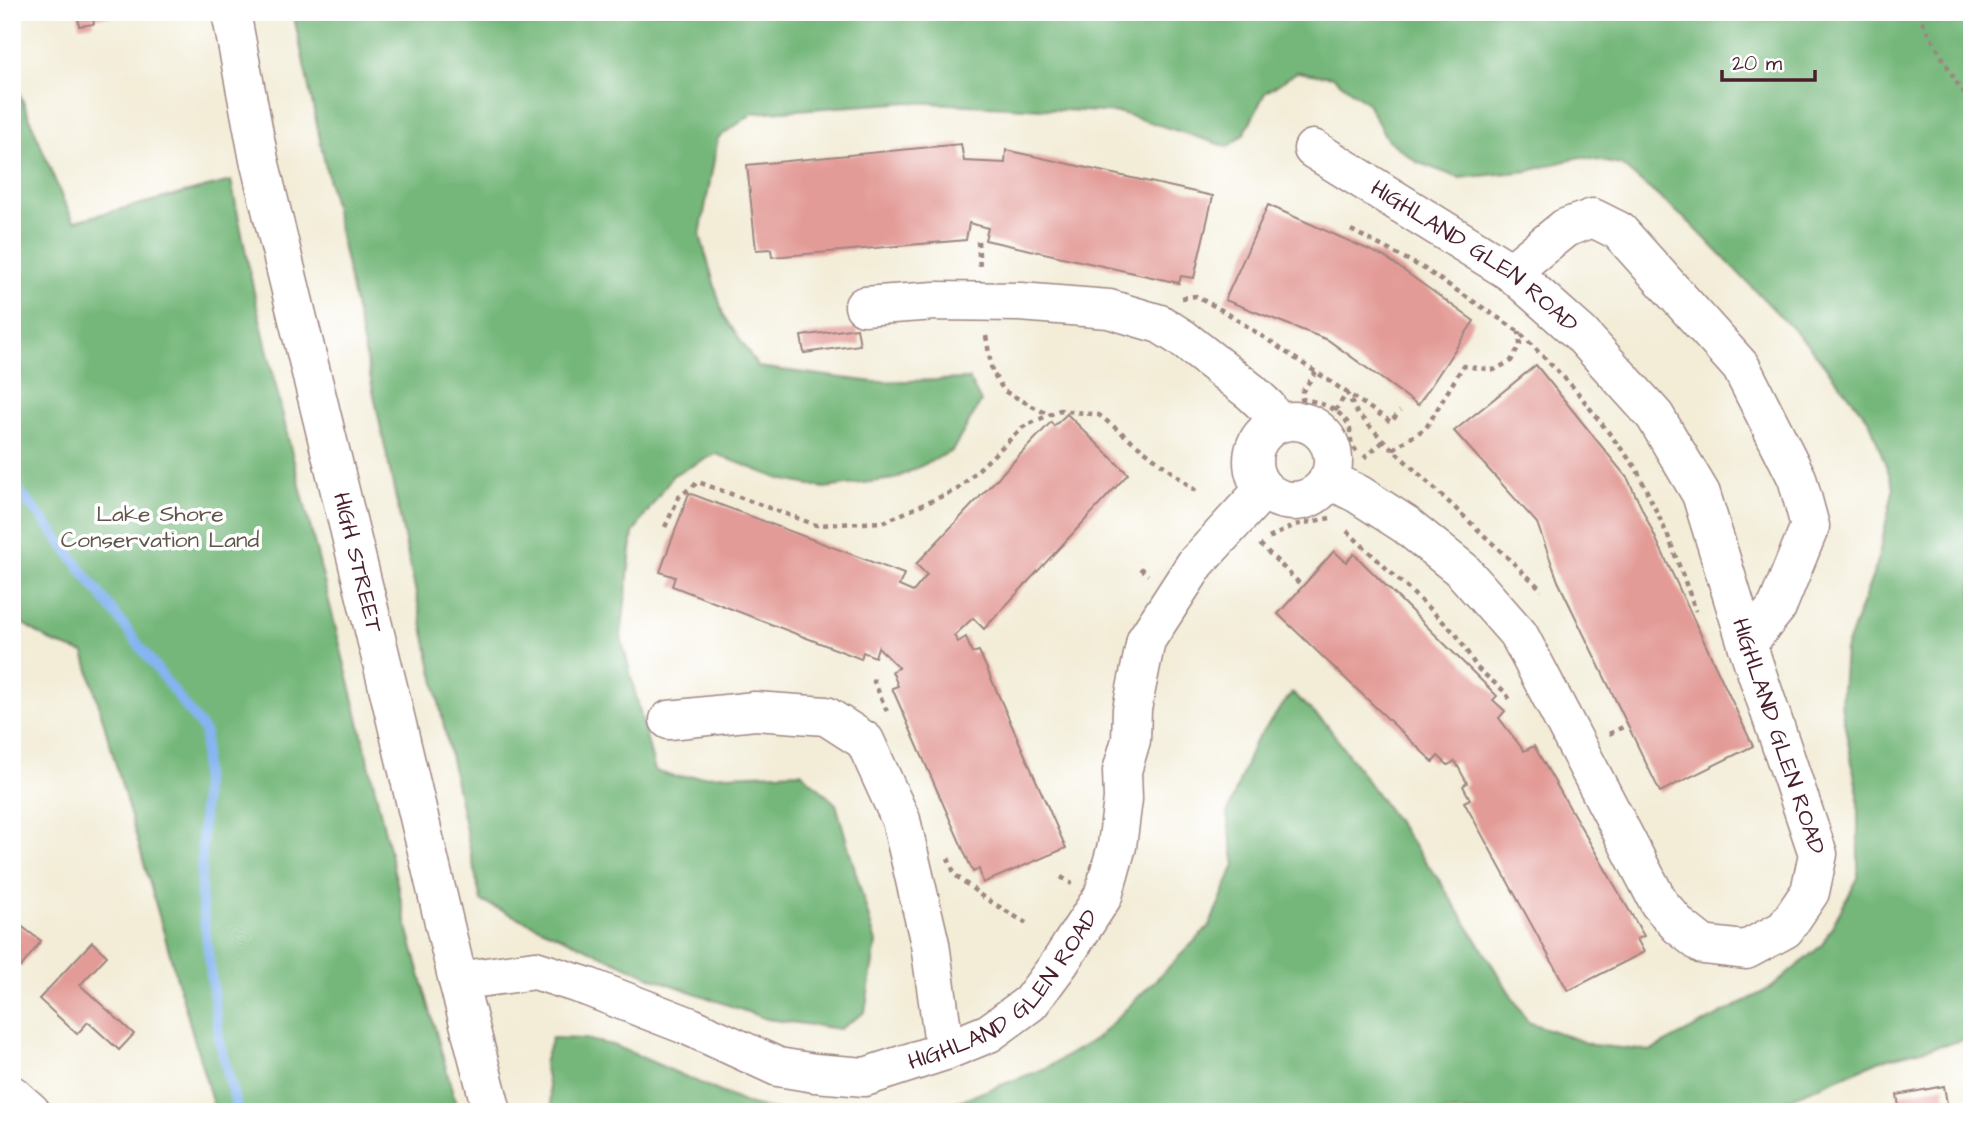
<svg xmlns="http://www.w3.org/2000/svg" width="1984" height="1124" viewBox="0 0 1984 1124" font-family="'Architects Daughter',sans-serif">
	<rect width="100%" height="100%" fill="#fff"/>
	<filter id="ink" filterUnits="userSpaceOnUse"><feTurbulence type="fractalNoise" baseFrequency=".0143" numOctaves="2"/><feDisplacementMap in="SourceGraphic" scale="14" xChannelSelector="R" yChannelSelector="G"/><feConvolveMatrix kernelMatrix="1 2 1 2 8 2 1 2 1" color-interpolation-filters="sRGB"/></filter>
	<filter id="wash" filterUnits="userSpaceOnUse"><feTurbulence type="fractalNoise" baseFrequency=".00686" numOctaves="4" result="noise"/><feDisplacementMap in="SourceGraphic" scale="28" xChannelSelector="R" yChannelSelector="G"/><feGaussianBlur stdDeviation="1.57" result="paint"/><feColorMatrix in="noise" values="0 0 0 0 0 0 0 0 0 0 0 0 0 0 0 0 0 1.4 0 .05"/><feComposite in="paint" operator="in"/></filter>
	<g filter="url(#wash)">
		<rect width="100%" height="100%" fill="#f3edd8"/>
		<g fill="#74b77a" stroke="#5f6b52" stroke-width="2">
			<path d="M 293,12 L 1972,12 L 1972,1038 L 1881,1060 L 1759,1112 L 916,1112 L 957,1102 L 1046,1068 L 1097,1038 L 1209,927 L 1235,865 L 1227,814 L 1254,743 L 1292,693 L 1327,725 L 1441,883 L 1528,1022 L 1592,1045 L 1650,1051 L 1771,988 L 1822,945 L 1858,878 L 1858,794 L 1841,705 L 1845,650 L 1877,564 L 1894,487 L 1869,420 L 1809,346 L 1691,224 L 1621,165 L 1580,157 L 1529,171 L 1459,178 L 1417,162 L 1387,139 L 1367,103 L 1333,77 L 1297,72 L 1265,93 L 1244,134 L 1228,147 L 1121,113 L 910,102 L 753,113 L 718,138 L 700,235 L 723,314 L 758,367 L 874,382 L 969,379 L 981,402 L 952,451 L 894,479 L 824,488 L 780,479 L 716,454 L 673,475 L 633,533 L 621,637 L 655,771 L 675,777 L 801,772 L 836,804 L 876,943 L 865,1012 L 840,1029 L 767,1019 L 653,978 L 481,901 Z"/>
			<path d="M 12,86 L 19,92 L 63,200 L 74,221 L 231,181 L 256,302 L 291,450 L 357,713 L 409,934 L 458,1112 L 215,1112 L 84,653 L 54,643 L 12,617 Z"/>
			<path d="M 552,1038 L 585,1039 L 616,1046 L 750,1105 L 782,1112 L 553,1112 L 544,1063 Z"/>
		</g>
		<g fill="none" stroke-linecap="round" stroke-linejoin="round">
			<path stroke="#85b4f0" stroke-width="10" d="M 12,483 L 46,523 L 205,732 L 201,895 L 220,1044 L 238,1112"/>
		</g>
		<g id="blocks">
			<g fill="#e39b97">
				<path d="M 78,12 L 131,12 L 132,14 L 93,18 L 94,24 L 79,26 Z"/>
				<path d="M 961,144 L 964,161 L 1005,163 L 1006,150 L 1213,196 L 1194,278 L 1181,276 L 1179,283 L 985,240 L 988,228 L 969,223 L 966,240 L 772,257 L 771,249 L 756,250 L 747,165 Z"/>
				<path d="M 1268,205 L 1385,257 L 1474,321 L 1418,405 L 1328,340 L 1225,300 Z"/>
				<path d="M 857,328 L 860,345 L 804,353 L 801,336 Z"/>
				<path d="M 1536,365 L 1628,479 L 1753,746 L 1660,792 L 1558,581 L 1537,523 L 1454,431 Z"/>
				<path d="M 1067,414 L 1128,474 L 984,629 L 973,618 L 954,636 L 958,642 L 966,637 L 972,653 L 979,651 L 1066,848 L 983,883 L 979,869 L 973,872 L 892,688 L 898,686 L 892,671 L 899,668 L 878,647 L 875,657 L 863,652 L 861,659 L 672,586 L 675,577 L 660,572 L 689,493 L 904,574 L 899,586 L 913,592 L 927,575 L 916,564 L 1051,422 L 1054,426 Z"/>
				<path d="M 1334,551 L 1346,562 L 1354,554 L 1497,696 L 1493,700 L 1505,711 L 1499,718 L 1524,751 L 1534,746 L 1644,936 L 1637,939 L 1644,952 L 1568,991 L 1464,802 L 1470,799 L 1463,786 L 1467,783 L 1455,761 L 1448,765 L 1438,756 L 1433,762 L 1278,614 Z"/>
				<path d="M 12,919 L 41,941 L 21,967 L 12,960 Z"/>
				<path d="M 92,942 L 107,956 L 80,985 L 134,1034 L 119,1050 L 88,1022 L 77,1034 L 39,999 Z"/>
				<path d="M 1944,1086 L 1948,1109 L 1972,1104 L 1972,1112 L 1900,1112 L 1897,1095 Z"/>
			</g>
		</g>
	</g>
	<g filter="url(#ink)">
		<use href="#blocks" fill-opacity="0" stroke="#9e8682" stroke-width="2"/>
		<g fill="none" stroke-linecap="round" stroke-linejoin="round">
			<defs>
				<g id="minor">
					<path id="s1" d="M 1313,149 L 1511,272 L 1544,301 L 1581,334 L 1655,416 L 1701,494 L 1747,644 L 1818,854 L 1810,892 L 1785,929 L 1746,950 L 1703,945 L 1679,926 L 1659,903 L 1519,635 L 1462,570 L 1406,525 L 1358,494 L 1328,479"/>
					<path d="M 1511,272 L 1565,228 L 1593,218 L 1619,231 L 1741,367 L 1797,478 L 1810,526 L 1777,607 L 1747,644"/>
					<path d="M 864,306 L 935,301 L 1020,302 L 1109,309 L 1160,324 L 1182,338 L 1251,392 L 1267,407 L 1276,424"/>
					<circle cx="1293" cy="461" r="40"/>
					<path d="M 669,720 L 755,711 L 826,716 L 865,741 L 901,820 L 930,944 L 945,1051"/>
					<path id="s2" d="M 458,981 L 535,970 L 588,987 L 691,1027 L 778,1067 L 815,1073 L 865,1077 L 945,1051 L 989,1033 L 1030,1003 L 1059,964 L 1103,896 L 1117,846 L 1123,799 L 1122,771 L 1131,740 L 1132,709 L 1146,640 L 1196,563 L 1264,489"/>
					<path d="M 12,1095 L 31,1112"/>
				</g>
				<g id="major">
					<path id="s3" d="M 231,12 L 259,160 L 389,691 L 458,981 L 492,1112"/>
				</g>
			</defs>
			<use href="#minor" stroke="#9e8682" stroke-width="41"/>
			<use href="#major" stroke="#9e8682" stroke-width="41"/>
			<g stroke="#9e8682" stroke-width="4.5" stroke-dasharray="5 5" stroke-linecap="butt">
				<path d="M 1917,12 L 1958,85 L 1972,101"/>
				<path d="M 1351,230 L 1423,268 L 1518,331 L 1575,389 L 1636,468 L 1668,536 L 1696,611"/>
				<path d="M 978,241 L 980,268"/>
				<path d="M 1182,298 L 1196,296 L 1227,313 L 1391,422 L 1400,411"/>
				<path d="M 986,336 L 992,371 L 1004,391 L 1049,415"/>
				<path d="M 1316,372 L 1302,392 L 1302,399 C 1317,401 1338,408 1347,422 C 1354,433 1346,440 1358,453"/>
				<path d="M 1335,411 L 1347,393 L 1357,413 L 1384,441 L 1542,590"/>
				<path d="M 1393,449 L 1426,428 L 1463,366 L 1494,370 L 1511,361 L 1520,345 L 1519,331"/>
				<path d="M 1364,458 L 1384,441"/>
				<path d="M 665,527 L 679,497 L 698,482 L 816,525 L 884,522 L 958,489 L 1023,427 L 1060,410 L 1099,415 L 1196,491"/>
				<path d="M 1347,531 L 1456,634 L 1477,668 L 1505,692 L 1512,703"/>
				<path d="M 1269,538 L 1295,525 L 1330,518"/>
				<path d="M 1260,544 L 1299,583"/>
				<path d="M 1140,568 L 1148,575"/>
				<path d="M 873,679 L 888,714"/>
				<path d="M 1609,734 L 1623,727"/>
				<path d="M 948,858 L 955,875 L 983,897 L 1026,923"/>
				<path d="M 1061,877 L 1072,884"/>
			</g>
			<use href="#minor" stroke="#fff" stroke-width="38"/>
			<use href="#major" stroke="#fff" stroke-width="38"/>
		</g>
	</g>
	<g text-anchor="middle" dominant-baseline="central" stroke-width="7" stroke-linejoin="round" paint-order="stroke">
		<g font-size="23" fill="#4a1f2b" stroke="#fff">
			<text stroke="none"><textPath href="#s1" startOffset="194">HIGHLAND GLEN ROAD</textPath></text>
			<text stroke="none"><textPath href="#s3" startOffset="565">HIGH STREET</textPath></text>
			<text stroke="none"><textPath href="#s1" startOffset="782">HIGHLAND GLEN ROAD</textPath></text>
			<text stroke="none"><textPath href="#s2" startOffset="597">HIGHLAND GLEN ROAD</textPath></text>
		</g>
		<g font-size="23" fill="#5f5649" stroke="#fff">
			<text x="160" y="514">Lake Shore<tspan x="160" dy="26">Conservation Land</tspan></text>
		</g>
	</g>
	<rect width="1984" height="1124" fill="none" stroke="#fff" stroke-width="42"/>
	<path d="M1722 70v10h93v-10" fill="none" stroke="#4a1f2b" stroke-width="3.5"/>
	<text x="1732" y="70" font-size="21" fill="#4a1f2b" stroke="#ffffff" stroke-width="5" paint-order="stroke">20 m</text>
</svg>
